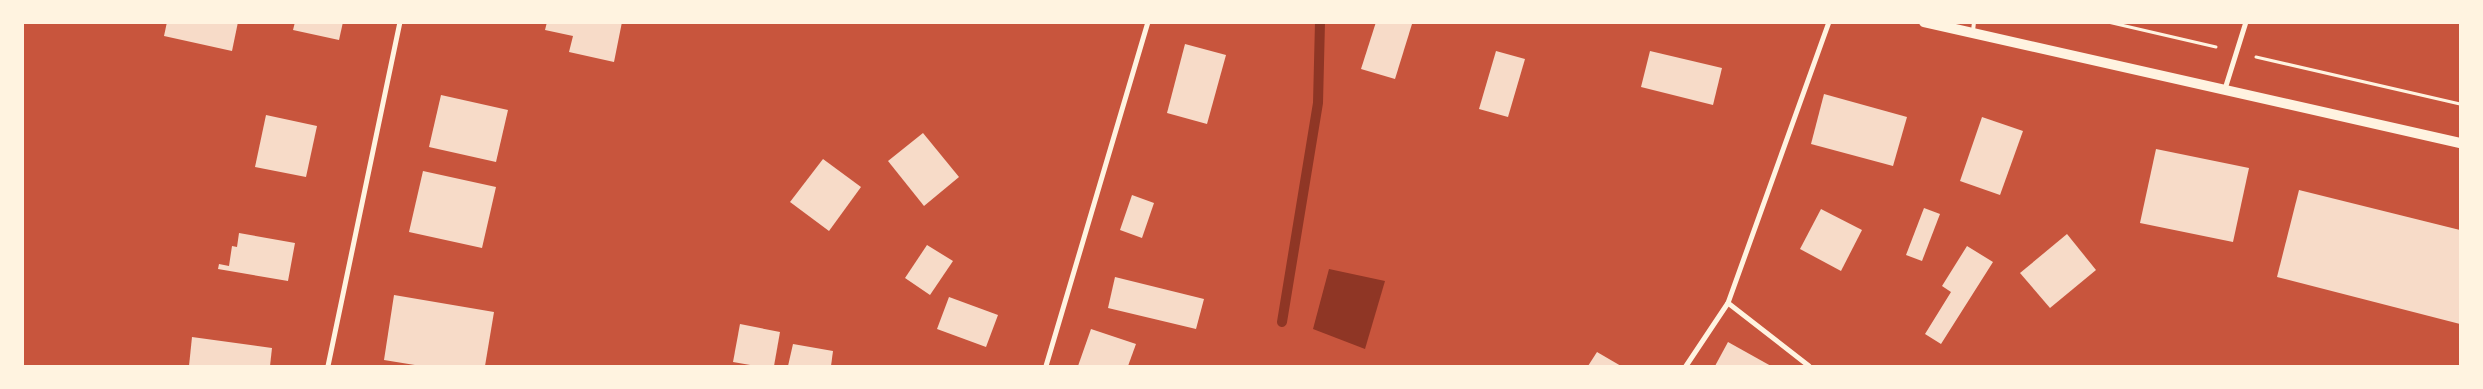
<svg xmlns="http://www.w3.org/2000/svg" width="2483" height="389" viewBox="0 0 2483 389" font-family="'IBM Plex Serif',serif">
	<rect width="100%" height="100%" fill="#c8553d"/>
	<path fill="#8f3625" d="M 1329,269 L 1385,281 L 1365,349 L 1313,329 Z"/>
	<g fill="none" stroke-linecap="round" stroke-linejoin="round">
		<path stroke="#8f3625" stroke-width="10" d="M 1282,322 L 1318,103 L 1320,22"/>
	</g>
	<g fill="#f7dbc8">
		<path d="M 167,22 L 238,22 L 232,51 L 164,36 Z"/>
		<path d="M 295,22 L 343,22 L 339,40 L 293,30 Z"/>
		<path d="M 547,22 L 622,22 L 614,62 L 569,52 L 573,36 L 545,30 Z"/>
		<path d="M 1376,22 L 1412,24 L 1395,79 L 1361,69 Z"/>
		<path d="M 1185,44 L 1226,55 L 1207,124 L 1167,113 Z"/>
		<path d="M 1496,51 L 1525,59 L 1508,117 L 1479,109 Z"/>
		<path d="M 1650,51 L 1722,68 L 1713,105 L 1641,87 Z"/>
		<path d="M 1824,94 L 1907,117 L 1893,166 L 1811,144 Z"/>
		<path d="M 441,95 L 508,110 L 496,162 L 429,147 Z"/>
		<path d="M 266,115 L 317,126 L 306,177 L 255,167 Z"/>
		<path d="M 1982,117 L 2023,131 L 2000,195 L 1960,181 Z"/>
		<path d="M 923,133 L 959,177 L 924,206 L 888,161 Z"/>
		<path d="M 2156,149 L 2249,168 L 2233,242 L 2140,223 Z"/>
		<path d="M 823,159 L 861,187 L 829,231 L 790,202 Z"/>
		<path d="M 423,171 L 496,187 L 482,248 L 409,232 Z"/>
		<path d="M 2299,190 L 2460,230 L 2460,324 L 2277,277 Z"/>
		<path d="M 1132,195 L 1154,203 L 1142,238 L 1120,230 Z"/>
		<path d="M 1924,208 L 1940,214 L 1922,261 L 1906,255 Z"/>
		<path d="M 1821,209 L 1862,230 L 1841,271 L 1800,249 Z"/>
		<path d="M 239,233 L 295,243 L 288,281 L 218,269 L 219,264 L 229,266 L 232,246 L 237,247 Z"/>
		<path d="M 2067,234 L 2096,270 L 2050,308 L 2020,273 Z"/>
		<path d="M 927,245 L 953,261 L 930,295 L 905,278 Z"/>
		<path d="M 1967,246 L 1993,262 L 1941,344 L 1925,334 L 1951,292 L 1942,286 Z"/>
		<path d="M 1115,277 L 1204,299 L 1196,329 L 1108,308 Z"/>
		<path d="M 394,295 L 494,312 L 485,366 L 421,366 L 384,360 Z"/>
		<path d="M 949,297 L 998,315 L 986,347 L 937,329 Z"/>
		<path d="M 740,324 L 780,332 L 774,366 L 756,366 L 733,362 Z"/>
		<path d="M 1091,329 L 1136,344 L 1128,366 L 1078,366 Z"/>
		<path d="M 192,337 L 272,348 L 270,366 L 189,366 Z"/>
		<path d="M 1728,342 L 1771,366 L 1715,366 Z"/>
		<path d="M 793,344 L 833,351 L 831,366 L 788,366 Z"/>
		<path d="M 1597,352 L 1621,366 L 1588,366 Z"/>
	</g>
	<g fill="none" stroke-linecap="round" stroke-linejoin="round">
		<g stroke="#fff3e0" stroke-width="3">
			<path d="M 2108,22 L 2216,47"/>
			<path d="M 2256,57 L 2460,104"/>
		</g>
		<path stroke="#fff3e0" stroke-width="4" d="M 1973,31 L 1974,22"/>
		<g stroke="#fff3e0" stroke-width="5">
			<path d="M 2225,89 L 2246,22"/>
			<path d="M 1728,303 L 1809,366"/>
			<path d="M 328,366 L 400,22"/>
			<path d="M 1046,366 L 1148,22"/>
			<path d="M 1686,366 L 1728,303 L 1829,22"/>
		</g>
		<path stroke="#fff3e0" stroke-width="10" d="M 1924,22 L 2460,143"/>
	</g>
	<rect width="2483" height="389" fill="none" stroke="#fff3e0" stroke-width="48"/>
</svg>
